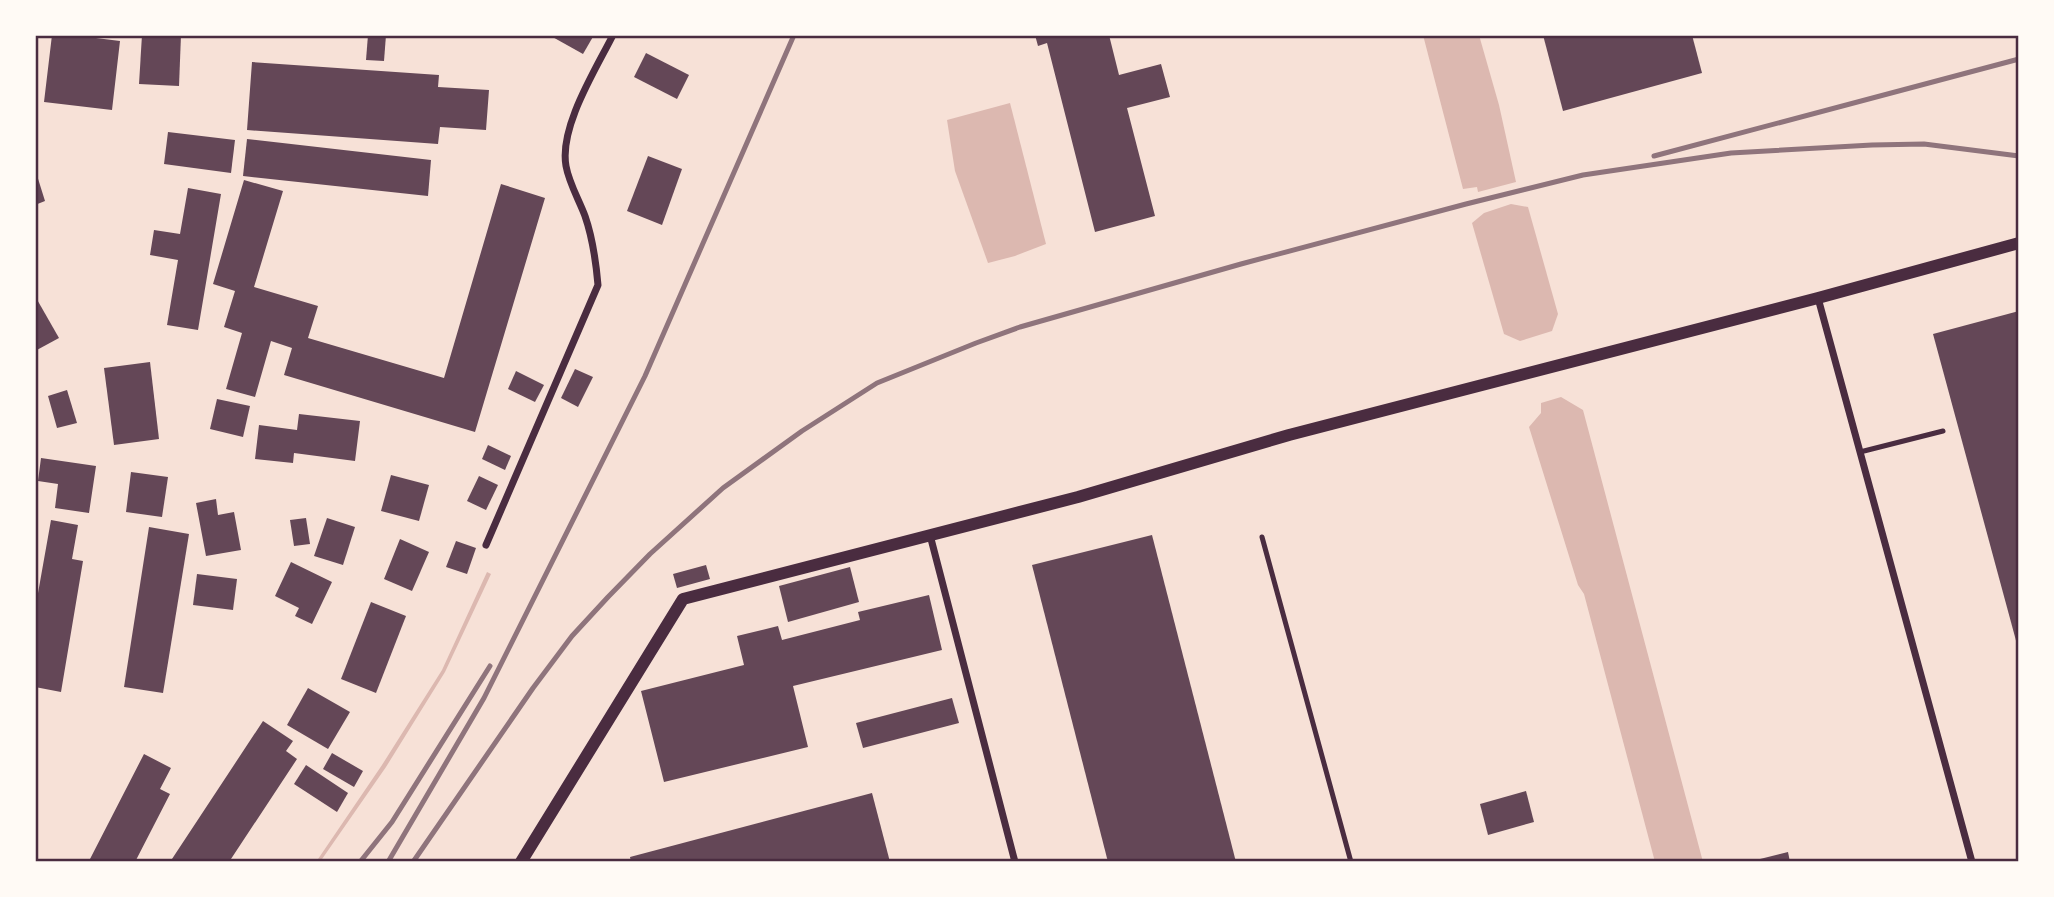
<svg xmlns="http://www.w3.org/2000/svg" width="2054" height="897" viewBox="0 0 2054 897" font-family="'Fira Sans Condensed',sans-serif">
	<rect width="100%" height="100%" fill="#f7e1d7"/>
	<g fill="#dcb8b0">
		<path d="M 1423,35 L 1479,35 L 1499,105 L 1516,182 L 1478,192 L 1477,187 L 1463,189 Z"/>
		<path d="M 1010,103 L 1046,244 L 1015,256 L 988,263 L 955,171 L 947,120 Z"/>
		<path d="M 1511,204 L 1528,207 L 1558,314 L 1552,331 L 1520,341 L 1504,334 L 1472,223 L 1484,213 Z"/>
		<path d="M 1561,397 L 1583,410 L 1703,862 L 1655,862 L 1584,594 L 1578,585 L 1529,427 L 1541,413 L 1541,403 Z"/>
		<path d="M 487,572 L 491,574 L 445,672 L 386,767 L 320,862 L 316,862 L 382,765 L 442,670 Z"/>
	</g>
	<g fill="#644757">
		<path d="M 52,35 L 96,35 L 96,38 L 120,41 L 112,110 L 44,102 Z"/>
		<path d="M 142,35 L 181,35 L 179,86 L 139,84 Z"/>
		<path d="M 368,35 L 386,35 L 384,61 L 366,60 Z"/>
		<path d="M 549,35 L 594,35 L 583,54 Z"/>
		<path d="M 1035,35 L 1109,35 L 1119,75 L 1161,64 L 1170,97 L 1127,108 L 1155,216 L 1095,232 L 1047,43 L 1038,46 Z"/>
		<path d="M 1543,35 L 1692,35 L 1702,73 L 1563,111 Z"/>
		<path d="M 646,53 L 689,75 L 677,99 L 634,77 Z"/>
		<path d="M 252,62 L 439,75 L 438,87 L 489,90 L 486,130 L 440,127 L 438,144 L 247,130 Z"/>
		<path d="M 168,132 L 235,140 L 231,173 L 164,164 Z"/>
		<path d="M 247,139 L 431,160 L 428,196 L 243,176 Z"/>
		<path d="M 648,156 L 682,169 L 662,225 L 627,211 Z"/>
		<path d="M 35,169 L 45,201 L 35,205 Z"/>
		<path d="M 244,180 L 283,191 L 254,287 L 318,306 L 308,338 L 444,378 L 501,184 L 545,198 L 475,432 L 284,375 L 292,348 L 271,341 L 255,397 L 226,389 L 242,333 L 224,327 L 235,291 L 213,284 Z"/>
		<path d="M 188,188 L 221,194 L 198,330 L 167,325 L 178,260 L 150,255 L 154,230 L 180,234 Z"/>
		<path d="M 35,296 L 59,338 L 35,351 Z"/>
		<path d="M 2019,311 L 2019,647 L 2018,648 L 1933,334 Z"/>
		<path d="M 150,362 L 159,439 L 114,445 L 104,368 Z"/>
		<path d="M 575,369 L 593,377 L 578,407 L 561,398 Z"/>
		<path d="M 516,371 L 544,385 L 535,402 L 508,389 Z"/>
		<path d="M 67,390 L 77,423 L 57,428 L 48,396 Z"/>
		<path d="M 217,399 L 250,406 L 243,437 L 210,429 Z"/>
		<path d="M 299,414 L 360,421 L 355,461 L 294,453 L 293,463 L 255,459 L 259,425 L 297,430 Z"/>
		<path d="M 488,445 L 511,456 L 505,470 L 482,459 Z"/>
		<path d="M 41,458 L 96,466 L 89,513 L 55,508 L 58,484 L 38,481 Z"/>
		<path d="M 131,472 L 168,477 L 162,517 L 126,512 Z"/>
		<path d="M 391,475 L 429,485 L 419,521 L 381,511 Z"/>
		<path d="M 479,476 L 498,485 L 486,510 L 467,501 Z"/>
		<path d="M 216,499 L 218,515 L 234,512 L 241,550 L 206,556 L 196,503 Z"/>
		<path d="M 306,518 L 310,544 L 294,546 L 290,520 Z"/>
		<path d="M 327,518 L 355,527 L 343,565 L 314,556 Z"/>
		<path d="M 51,520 L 78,525 L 72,559 L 83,561 L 61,692 L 35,687 L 35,610 Z"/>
		<path d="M 149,527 L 189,534 L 163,693 L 124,687 Z"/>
		<path d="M 1152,535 L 1236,862 L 1108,862 L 1032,565 Z"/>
		<path d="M 400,539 L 429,552 L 412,591 L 384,579 Z"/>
		<path d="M 456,541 L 476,548 L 467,574 L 446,567 Z"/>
		<path d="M 291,562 L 332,582 L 312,624 L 295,616 L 299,608 L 275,596 Z"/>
		<path d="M 706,565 L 710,579 L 677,588 L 673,574 Z"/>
		<path d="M 850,567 L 859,602 L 788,622 L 779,586 Z"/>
		<path d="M 197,574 L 237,579 L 233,610 L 193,605 Z"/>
		<path d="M 929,595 L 942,650 L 793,686 L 808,747 L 664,782 L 641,691 L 744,665 L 737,636 L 778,626 L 782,640 L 860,620 L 858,612 Z"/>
		<path d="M 371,602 L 406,616 L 376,693 L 341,679 Z"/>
		<path d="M 308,688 L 350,712 L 328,749 L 287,725 Z"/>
		<path d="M 952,698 L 959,723 L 863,748 L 856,723 Z"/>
		<path d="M 263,721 L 293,741 L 286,751 L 297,759 L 229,862 L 170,862 Z"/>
		<path d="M 332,753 L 363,771 L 354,787 L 323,769 Z"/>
		<path d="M 144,754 L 171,768 L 160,789 L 170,794 L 135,862 L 96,862 L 90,859 Z"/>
		<path d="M 306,765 L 348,793 L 337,812 L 294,784 Z"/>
		<path d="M 1526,791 L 1534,822 L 1488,835 L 1480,804 Z"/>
		<path d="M 872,793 L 890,862 L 631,862 L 630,857 Z"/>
		<path d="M 1788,852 L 1790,862 L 1752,862 L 1752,861 Z"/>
	</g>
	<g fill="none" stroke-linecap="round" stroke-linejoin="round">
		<g stroke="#4a2c40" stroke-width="5">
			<path d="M 1860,452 L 1943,431"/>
			<path d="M 1262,537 L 1351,862"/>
		</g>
		<g stroke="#4a2c40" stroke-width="7">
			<path d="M 1818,298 L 1972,862"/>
			<path d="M 930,535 L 1015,862"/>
			<path d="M 486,545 L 598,285 C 596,262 593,239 585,216 C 579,200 569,183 566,166 C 559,127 596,69 613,35"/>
		</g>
		<path stroke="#4a2c40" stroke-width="12" d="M 521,862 L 683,599 L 1078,497 L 1289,435 L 1818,298 L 2019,243"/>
		<g stroke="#8f747c" stroke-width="5">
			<path d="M 1654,156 L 2019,59"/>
			<path d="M 360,862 L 392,822 L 490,666"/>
			<path d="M 388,862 L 484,698 L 645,376 L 794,35"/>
			<path d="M 413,862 L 533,688 L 572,636 L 608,597 L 650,554 L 723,488 L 802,431 L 877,383 L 976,343 L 1020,327 L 1241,264 L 1466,204 L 1583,175 L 1731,153 L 1872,145 L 1924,144 L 2019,156"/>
		</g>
	</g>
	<rect width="2054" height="897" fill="none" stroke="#fffaf5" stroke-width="74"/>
	<rect x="37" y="37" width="1980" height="823" fill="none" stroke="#4a2c40" stroke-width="2.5"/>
</svg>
